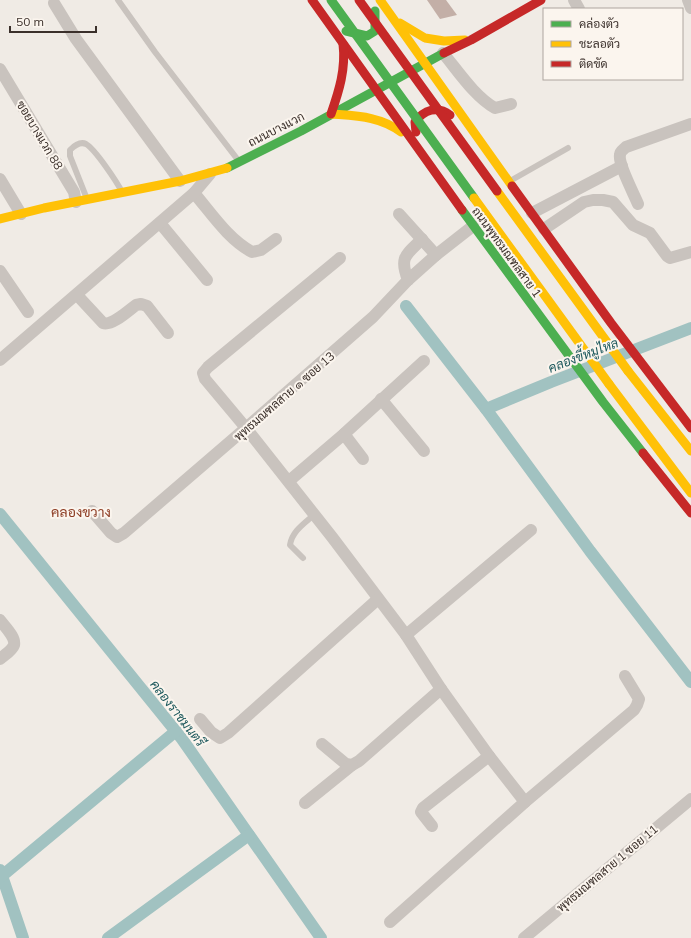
<svg xmlns="http://www.w3.org/2000/svg" width="691" height="938" viewBox="0 0 691 938" font-family="Mulish,Sarabun,sans-serif">
	<rect width="100%" height="100%" fill="#f0ebe5"/>
	<g fill="none" stroke-linecap="round" stroke-linejoin="round">
		<g stroke="#a1c2c1" stroke-width="12">
			<path d="M 406,306 L 486,409 L 590,551 L 691,682"/>
			<path d="M 486,409 L 551,382 L 691,328"/>
			<path d="M 0,514 L 182,739 L 321,938"/>
			<path d="M 0,870 L 23,938"/>
			<path d="M 2,876 L 176,731"/>
			<path d="M 108,938 L 249,835"/>
		</g>
	</g>
	<path fill="#c3afa7" d="M 427,0 L 446,0 L 457,15 L 440,19 Z"/>
	<g fill="none" stroke-linecap="round" stroke-linejoin="round">
		<g stroke="#c9c3be" stroke-width="6">
			<path d="M 118,0 L 155,52 L 238,160"/>
			<path d="M 510,181 L 568,148"/>
			<path d="M 87,199 L 70,156 L 70,150 C 74,146 80,141 86,144 C 95,149 117,182 122,192"/>
			<path d="M 303,558 L 290,545 C 292,531 305,523 315,514"/>
		</g>
		<g stroke="#c9c3be" stroke-width="12">
			<path d="M 574,0 L 579,9"/>
			<path d="M 688,0 L 691,8"/>
			<path d="M 54,3 L 76,39 L 180,181"/>
			<path d="M 443,53 C 458,71 475,97 495,108 L 511,104"/>
			<path d="M 0,69 L 74,192 L 76,202"/>
			<path d="M 0,179 L 21,214"/>
			<path d="M 194,193 C 212,214 228,239 252,252 L 261,250 L 276,239"/>
			<path d="M 638,204 C 634,194 618,164 620,155 C 620,151 623,150 626,147 L 691,124"/>
			<path d="M 532,213 L 622,166"/>
			<path d="M 399,214 L 436,255"/>
			<path d="M 160,223 L 207,280"/>
			<path d="M 544,229 L 584,202 L 593,200 L 603,200 L 613,202 L 633,225 L 650,233 L 667,256 L 670,258 L 691,252"/>
			<path d="M 340,258 L 208,367 L 203,373 L 205,379 L 246,428 L 332,537 L 406,635 L 441,689 L 489,756 L 525,802"/>
			<path d="M 0,271 L 28,312"/>
			<path d="M 408,280 C 399,257 406,255 422,239"/>
			<path d="M 77,295 L 103,323 C 112,326 128,311 136,305 L 141,304 L 147,306 L 168,333"/>
			<path d="M 0,360 L 194,193 L 210,174"/>
			<path d="M 381,399 L 424,451"/>
			<path d="M 344,434 L 363,459"/>
			<path d="M 289,481 L 344,434 L 424,361"/>
			<path d="M 92,511 L 111,533 L 117,537 L 124,533 L 246,428 L 373,317 L 408,280 L 436,255 L 473,226"/>
			<path d="M 0,620 C 4,626 16,637 14,645 C 12,651 4,655 0,659"/>
			<path d="M 406,635 L 531,530"/>
			<path d="M 200,719 L 211,732 L 220,738 L 228,733 L 378,599"/>
			<path d="M 322,744 L 346,764 L 352,765 L 359,761 L 441,689"/>
			<path d="M 305,803 L 352,765"/>
			<path d="M 432,826 L 421,812 L 423,808 L 489,756"/>
			<path d="M 390,922 L 525,802 L 634,710 L 637,705 L 639,699 L 625,676"/>
			<path d="M 524,938 L 691,799"/>
		</g>
		<g stroke="#4caf50" stroke-width="9">
			<path d="M 346,31 L 367,36 L 375,31 L 375,11"/>
			<path d="M 227,168 L 301,131 L 444,53"/>
			<path d="M 462,210 L 603,402 L 643,453"/>
		</g>
		<g stroke="#ffc107" stroke-width="9">
			<path d="M 380,0 L 512,186"/>
			<path d="M 400,23 L 425,38 L 444,41 L 465,40"/>
			<path d="M 331,114 C 356,116 380,116 401,132"/>
			<path d="M 0,219 L 44,208 L 180,181 L 227,168"/>
			<path d="M 628,371 L 691,451"/>
			<path d="M 609,384 L 691,493"/>
		</g>
		<g stroke="#c62828" stroke-width="9">
			<path d="M 312,0 L 462,210"/>
			<path d="M 444,53 L 471,40 L 541,0"/>
			<path d="M 331,114 C 339,91 346,69 343,44"/>
			<path d="M 416,132 L 415,122 C 424,110 437,105 450,115"/>
			<path d="M 512,186 L 611,323 L 691,428"/>
			<path d="M 643,453 L 691,513"/>
		</g>
		<path stroke="#4caf50" stroke-width="9" d="M 331,0 L 474,198"/>
		<g stroke="#ffc107" stroke-width="9">
			<path d="M 497,191 L 628,371"/>
			<path d="M 474,198 L 609,384"/>
		</g>
		<path stroke="#c62828" stroke-width="9" d="M 359,0 L 497,191"/>
	</g>
	<g text-anchor="middle" dominant-baseline="central" stroke-width="4" stroke-linejoin="round" paint-order="stroke">
		<g font-size="12" fill="#3b302b" stroke="#fbf5ee">
			<text transform="translate(276 129) rotate(-27)">ถนนบางแวก</text>
			<text transform="translate(40 135) rotate(59)">ซอยบางแวก 88</text>
			<text transform="translate(507 252) rotate(54)">ถนนพุทธมณฑลสาย 1</text>
			<text transform="translate(284 396) rotate(-41)">พุทธมณฑลสาย ๑ ซอย 13</text>
			<text transform="translate(607 868) rotate(-40)">พุทธมณฑลสาย 1 ซอย 11</text>
		</g>
		<g font-size="13" font-style="italic" fill="#1f5a5e" stroke="#fbf5ee">
			<text transform="translate(583 355) rotate(-21)">คลองขี้หมูไหล</text>
			<text transform="translate(178 713) rotate(52)">คลองราชมนตรี</text>
		</g>
		<g font-size="14" fill="#8c3b22" stroke="#fbf5ee">
			<text x="81" y="512">คลองขวาง</text>
		</g>
	</g>
	<rect x="543" y="8" width="140" height="72" fill="#fbf5ee" stroke="#aea6a0"/>
	<rect x="551" y="21" width="20" height="6" fill="#4caf50" stroke="#aea6a0"/>
	<text x="579" y="28" font-size="12" fill="#3b302b">คล่องตัว</text>
	<rect x="551" y="41" width="20" height="6" fill="#ffc107" stroke="#aea6a0"/>
	<text x="579" y="48" font-size="12" fill="#3b302b">ชะลอตัว</text>
	<rect x="551" y="61" width="20" height="6" fill="#c62828" stroke="#aea6a0"/>
	<text x="579" y="68" font-size="12" fill="#3b302b">ติดขัด</text>
	<path d="M10 26v6h86v-6" fill="none" stroke="#3b302b" stroke-width="2"/>
	<text x="16" y="26" font-size="12" fill="#3b302b" stroke="#fbf5ee" stroke-width="3" paint-order="stroke">50 m</text>
</svg>
